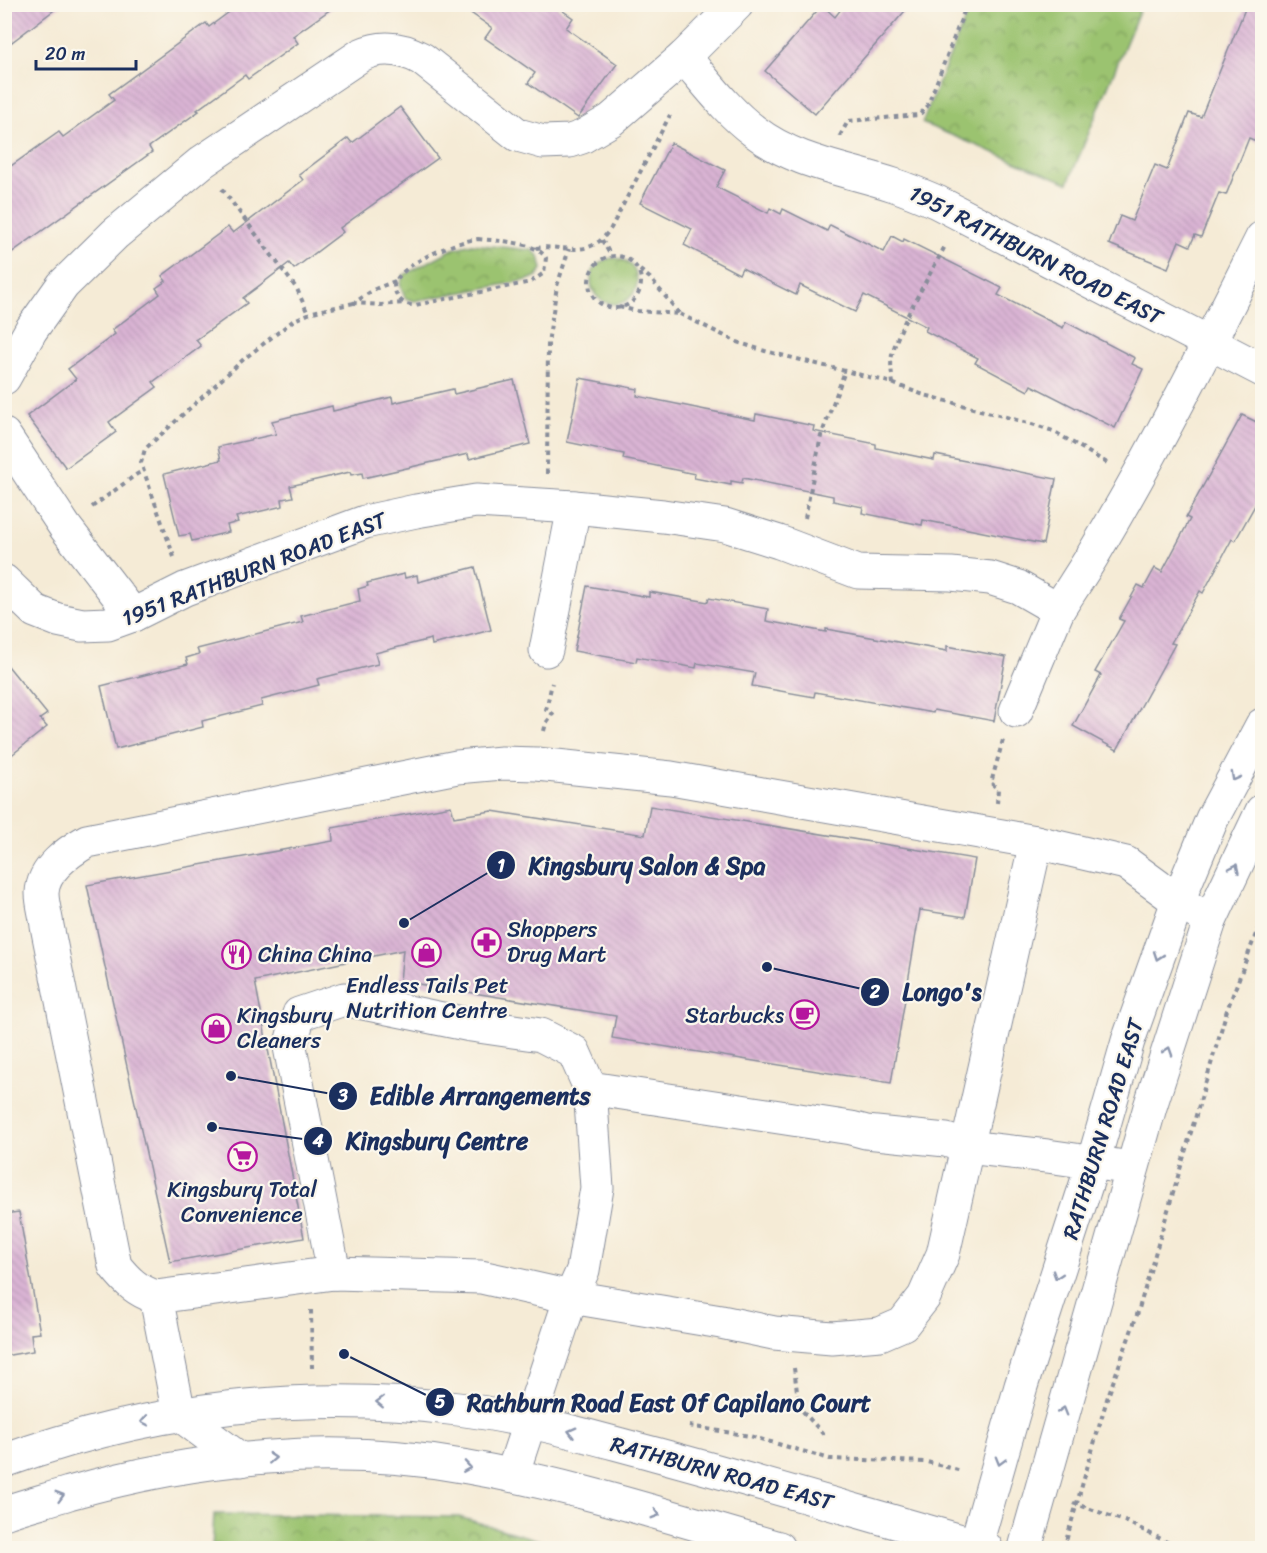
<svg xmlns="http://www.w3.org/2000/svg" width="1267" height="1553" viewBox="0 0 1267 1553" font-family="Sriracha,sans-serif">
	<defs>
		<pattern id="park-crowns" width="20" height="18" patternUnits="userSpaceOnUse" patternTransform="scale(1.5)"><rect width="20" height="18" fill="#9bc36f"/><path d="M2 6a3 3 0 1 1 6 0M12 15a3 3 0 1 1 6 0" fill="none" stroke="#7e9f5e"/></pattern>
		<pattern id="building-back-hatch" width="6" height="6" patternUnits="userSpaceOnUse" patternTransform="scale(1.5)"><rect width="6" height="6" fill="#dab4d4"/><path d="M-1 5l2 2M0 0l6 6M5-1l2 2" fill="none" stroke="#ba9bb8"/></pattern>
	</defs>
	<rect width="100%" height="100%" fill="#fbf7ec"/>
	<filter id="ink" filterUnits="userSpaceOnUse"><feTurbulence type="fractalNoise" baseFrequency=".0167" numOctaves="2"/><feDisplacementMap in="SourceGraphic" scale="12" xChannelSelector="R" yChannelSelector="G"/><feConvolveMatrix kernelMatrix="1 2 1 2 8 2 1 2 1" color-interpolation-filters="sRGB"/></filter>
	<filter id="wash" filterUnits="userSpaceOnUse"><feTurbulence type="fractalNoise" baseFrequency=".008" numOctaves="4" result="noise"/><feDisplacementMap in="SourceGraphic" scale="24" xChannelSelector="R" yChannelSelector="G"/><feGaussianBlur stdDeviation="1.35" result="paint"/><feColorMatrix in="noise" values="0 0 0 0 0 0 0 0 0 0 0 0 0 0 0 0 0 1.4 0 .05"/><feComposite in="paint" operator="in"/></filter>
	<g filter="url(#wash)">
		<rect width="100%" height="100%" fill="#f5ebd6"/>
		<g fill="url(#park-crowns)" stroke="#5b7966" stroke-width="1.5">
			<path d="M 1129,4 L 1140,9 L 1068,183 L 922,123 L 971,5 Z"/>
			<path d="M 472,244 L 532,250 L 539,256 L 542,269 L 537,276 L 528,280 L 414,301 L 405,298 L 400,284 L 404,275 L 453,249 Z"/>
			<circle cx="614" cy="281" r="23"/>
			<path d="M 214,1514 L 459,1517 L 566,1548 L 212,1548 Z"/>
		</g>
		<g id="blocks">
			<g fill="url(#building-back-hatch)">
				<path d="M 4,4 L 62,4 L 4,48 Z"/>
				<path d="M 240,4 L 338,4 L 293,36 L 298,43 L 248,79 L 245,75 L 197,110 L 199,111 L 149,147 L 152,152 L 4,258 L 4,171 L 59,132 L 63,137 L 114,100 L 109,94 L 206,23 L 209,27 Z"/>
				<path d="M 458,4 L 553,4 L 573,18 L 566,28 L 617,64 L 578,118 L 528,83 L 535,73 L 485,38 L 492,28 Z"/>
				<path d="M 845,4 L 911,4 L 815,114 L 765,71 L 822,5 L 835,17 Z"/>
				<path d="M 1247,4 L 1263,4 L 1263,144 L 1249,138 L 1226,195 L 1219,193 L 1201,237 L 1195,235 L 1190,246 L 1179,241 L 1168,268 L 1109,244 L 1120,216 L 1132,221 L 1155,165 L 1167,170 L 1189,113 L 1201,117 Z"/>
				<path d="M 400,107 L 438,158 L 340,228 L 343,232 L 294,269 L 289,263 L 243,298 L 247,303 L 196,340 L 201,346 L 153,382 L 157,387 L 109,422 L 116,432 L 66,468 L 27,416 L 76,379 L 68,369 L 115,334 L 112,330 L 160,294 L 156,288 L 166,281 L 162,276 L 228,227 L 233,233 L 303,180 L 299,175 L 348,138 L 352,143 Z"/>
				<path d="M 671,143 L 725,170 L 716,187 L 768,213 L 770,208 L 781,214 L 783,209 L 827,231 L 830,225 L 884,252 L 892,236 L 903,242 L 904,239 L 1002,288 L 998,295 L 1063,328 L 1066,322 L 1135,358 L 1132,364 L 1143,369 L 1115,428 L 1031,385 L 1028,391 L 975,363 L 978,358 L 925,331 L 927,327 L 864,295 L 855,312 L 800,285 L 796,295 L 742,268 L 739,274 L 684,245 L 692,229 L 640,203 Z"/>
				<path d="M 580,378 L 638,389 L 637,396 L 755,420 L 756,414 L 814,426 L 813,431 L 876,444 L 876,448 L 934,460 L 935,455 L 1056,479 L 1043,544 L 923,520 L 922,525 L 862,513 L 863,507 L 833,501 L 833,496 L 743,478 L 742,483 L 731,481 L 731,485 L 694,478 L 695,474 L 623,459 L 624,454 L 567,442 Z"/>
				<path d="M 514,380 L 530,444 L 469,459 L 468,454 L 363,478 L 362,473 L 351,475 L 350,472 L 290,486 L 293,497 L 282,499 L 283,506 L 236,517 L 238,522 L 227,525 L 229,532 L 192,541 L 190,534 L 179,536 L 164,474 L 221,460 L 218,447 L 276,434 L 272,421 L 332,406 L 333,411 L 392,397 L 393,403 L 453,389 L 454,394 Z"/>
				<path d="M 1242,415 L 1263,425 L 1263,491 L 1235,541 L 1232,539 L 1203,593 L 1200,591 L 1171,643 L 1175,644 L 1117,750 L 1073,726 L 1101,675 L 1095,672 L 1124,621 L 1119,619 L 1138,585 L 1144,588 L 1155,568 L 1162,572 L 1190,519 L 1186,517 Z"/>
				<path d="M 475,567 L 491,630 L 432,645 L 431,639 L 375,653 L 378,664 L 317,679 L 319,685 L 261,700 L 262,706 L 202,721 L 203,727 L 116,749 L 101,686 L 188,664 L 186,658 L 199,654 L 197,649 L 303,622 L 301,616 L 360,601 L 358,589 L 368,586 L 367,583 L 404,574 L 405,578 L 417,575 L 418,582 Z"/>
				<path d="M 587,586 L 649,597 L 649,592 L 708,602 L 709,598 L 768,609 L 766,621 L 826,632 L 826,629 L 947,651 L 947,646 L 1006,657 L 994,721 L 934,710 L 933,713 L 815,692 L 814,697 L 752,686 L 755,673 L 697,663 L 696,668 L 637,657 L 636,662 L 574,651 Z"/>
				<path d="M 4,661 L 47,714 L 40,719 L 47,727 L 4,761 Z"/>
				<path d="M 451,806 L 454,817 L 492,811 L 645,835 L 650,806 L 975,859 L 965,917 L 920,910 L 891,1083 L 612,1038 L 616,1016 L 400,981 L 403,950 L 255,981 L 304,1238 L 170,1262 L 87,885 L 333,841 L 332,828 Z"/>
				<path d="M 19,1212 L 40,1333 L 31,1334 L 33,1351 L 4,1356 L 4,1214 Z"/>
			</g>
		</g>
	</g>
	<g filter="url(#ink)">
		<use href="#blocks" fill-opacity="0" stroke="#888d9a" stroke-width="1.5"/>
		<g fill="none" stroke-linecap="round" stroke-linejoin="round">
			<defs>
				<g id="minor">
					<path d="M 684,57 C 706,82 727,111 754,131 C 795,163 846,169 894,185 C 909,190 923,196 937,202 L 1262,370"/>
					<path d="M 4,378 L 31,330 L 63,285 L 115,234 L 202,162 L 361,55 C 382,45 402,48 422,59 L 518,135 L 543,142 L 570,141 L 582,137 L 611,120 L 684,57 L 737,4"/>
					<path d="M 4,435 L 65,527 L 133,615"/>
					<path d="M 4,581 L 35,611 L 58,620 L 82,625 L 108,624 L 133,615 L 185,589 L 365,522 L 416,511 L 476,501 L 574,507 L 663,516 L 725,525 L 779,542 L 858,572 L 951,574 L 990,578 L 1018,587 L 1058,610 C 1071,589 1085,569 1097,548 C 1157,447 1210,342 1262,238"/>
					<path d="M 546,650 L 574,507"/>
					<path d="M 1016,711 L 1058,610"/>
					<path d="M 334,1273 L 290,1047 L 299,1014 L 344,999 L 471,1025 L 541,1035 L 574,1052 L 590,1088 L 851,1128 L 866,1132 L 946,1140 L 967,1147 L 1047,1156 L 1132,1168"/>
					<path d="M 156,1297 C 137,1291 127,1281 115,1266 L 47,926 C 46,916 42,904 42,893 C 43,869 68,852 87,841 L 457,767 L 502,763 L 537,764 L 671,778 L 1036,842 L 1126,863 L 1178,901 L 1210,921"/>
					<path d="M 241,1460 L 179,1414 L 156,1297 L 334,1273 L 481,1277 L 571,1297 L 721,1322 L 774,1333 L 832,1338 L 880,1334 L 903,1324 L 924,1297 L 943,1254 L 1036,842"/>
					<path d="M 4,1461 C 150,1408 304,1390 458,1409 C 525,1417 590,1437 655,1454 C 766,1484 876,1517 986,1548"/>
					<path d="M 512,1475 L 571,1297 L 583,1270 L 597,1188 L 590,1088"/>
					<path d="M 4,1513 C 25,1505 48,1500 69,1493 C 197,1456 337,1443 468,1467 C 573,1485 676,1519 779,1548"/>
					<path d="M 975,1548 L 1021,1386 L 1093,1163 L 1128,1041 L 1178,901 L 1212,819 L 1262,725"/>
					<path d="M 1025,1548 L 1150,1107 L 1210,921 L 1262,811"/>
				</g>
			</defs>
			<use href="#minor" stroke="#888d9a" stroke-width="35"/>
			<g stroke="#888d9a" stroke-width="4" stroke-dasharray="4.5 4.5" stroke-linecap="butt">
				<path d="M 1142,4 L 1145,6 L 1146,4"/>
				<path d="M 840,136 L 848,121 L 919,115 L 927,107 L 967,4"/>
				<path d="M 222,189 L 297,289 L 308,314"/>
				<path d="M 478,239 C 497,241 536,241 546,258 L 544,273 L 531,282 L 415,305 C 403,306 395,297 394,285 C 401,263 456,241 478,239 Z"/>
				<path d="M 602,240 L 611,256"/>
				<path d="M 536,248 C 567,244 589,261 611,228 L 670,115"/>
				<circle cx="615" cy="282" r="26"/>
				<path d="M 395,281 L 375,289 L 354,303 L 381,305 L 404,303"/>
				<path d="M 619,307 L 637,311 L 680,314 L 650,278 L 640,270"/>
				<path d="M 680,314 L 737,342 L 765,351 L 889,382 L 921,394 L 1039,426 L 1053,431 L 1107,463"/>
				<path d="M 893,384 C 892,374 890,365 892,355 C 900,322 930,276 946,244"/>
				<path d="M 547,474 L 548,343 L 557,286 L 569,249"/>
				<path d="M 92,507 L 137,474 L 144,471"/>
				<path d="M 805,518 L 821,436 L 845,371"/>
				<path d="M 174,557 L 141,463 L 145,449 L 244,359 L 294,320 L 313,312 L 354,303"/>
				<path d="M 544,731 L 546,723 L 553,714 L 546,710 L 552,683"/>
				<path d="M 997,803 L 998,789 L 991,783 L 1003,740"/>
				<path d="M 311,1310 L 312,1368"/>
				<path d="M 794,1368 L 799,1407 L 824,1435"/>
				<path d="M 689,1426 L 750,1436 L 830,1459 L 927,1462 L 962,1471"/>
				<path d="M 1073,1503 L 1127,1522 L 1179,1548"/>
				<path d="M 1064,1548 L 1107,1399 L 1138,1312 L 1227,1010 L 1262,918"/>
			</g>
			<use href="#minor" stroke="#fff" stroke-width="33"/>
		</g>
		<defs><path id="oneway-chevron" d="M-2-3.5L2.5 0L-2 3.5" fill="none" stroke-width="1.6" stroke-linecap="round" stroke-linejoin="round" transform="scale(1.5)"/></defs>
		<g stroke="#8d97ae">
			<use href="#oneway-chevron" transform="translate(1235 777) rotate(118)"/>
			<use href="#oneway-chevron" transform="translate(1235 868) rotate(-65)"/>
			<use href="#oneway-chevron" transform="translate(1158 956) rotate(109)"/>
			<use href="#oneway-chevron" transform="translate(1168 1051) rotate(-72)"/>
			<use href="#oneway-chevron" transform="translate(1057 1275) rotate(108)"/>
			<use href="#oneway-chevron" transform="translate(380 1402) rotate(-178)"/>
			<use href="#oneway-chevron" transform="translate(1063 1411) rotate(-74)"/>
			<use href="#oneway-chevron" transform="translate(145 1421) rotate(169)"/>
			<use href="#oneway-chevron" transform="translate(572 1432) rotate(-165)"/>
			<use href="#oneway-chevron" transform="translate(272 1458) rotate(-3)"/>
			<use href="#oneway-chevron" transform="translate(1000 1461) rotate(106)"/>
			<use href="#oneway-chevron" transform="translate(467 1467) rotate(9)"/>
			<use href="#oneway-chevron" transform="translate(60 1496) rotate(-16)"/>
			<use href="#oneway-chevron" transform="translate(656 1514) rotate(16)"/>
		</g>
	</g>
	<defs>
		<symbol id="pharmacy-ring" viewBox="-11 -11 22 22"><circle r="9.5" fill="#fbf7ec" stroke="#b5179e" stroke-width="1.5"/><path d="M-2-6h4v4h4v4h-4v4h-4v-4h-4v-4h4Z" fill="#b5179e"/></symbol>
		<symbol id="shop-ring" viewBox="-11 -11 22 22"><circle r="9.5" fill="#fbf7ec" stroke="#b5179e" stroke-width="1.5"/><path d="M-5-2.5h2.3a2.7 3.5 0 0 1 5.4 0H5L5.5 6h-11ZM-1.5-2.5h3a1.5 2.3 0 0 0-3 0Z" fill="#b5179e"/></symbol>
		<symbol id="restaurant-ring" viewBox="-11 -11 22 22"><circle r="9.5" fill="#fbf7ec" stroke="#b5179e" stroke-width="1.5"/><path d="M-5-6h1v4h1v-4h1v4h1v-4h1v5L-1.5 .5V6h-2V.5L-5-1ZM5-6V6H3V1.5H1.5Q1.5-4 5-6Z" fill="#b5179e"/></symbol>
		<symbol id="cafe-ring" viewBox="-11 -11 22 22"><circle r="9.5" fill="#fbf7ec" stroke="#b5179e" stroke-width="1.5"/><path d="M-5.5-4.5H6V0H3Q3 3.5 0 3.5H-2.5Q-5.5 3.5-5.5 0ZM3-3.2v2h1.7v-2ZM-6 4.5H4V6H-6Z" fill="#b5179e"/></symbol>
		<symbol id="supermarket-ring" viewBox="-11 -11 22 22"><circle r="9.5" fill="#fbf7ec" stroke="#b5179e" stroke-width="1.5"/><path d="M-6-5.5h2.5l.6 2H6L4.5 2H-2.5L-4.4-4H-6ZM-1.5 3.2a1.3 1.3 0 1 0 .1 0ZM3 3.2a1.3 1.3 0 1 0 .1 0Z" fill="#b5179e"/></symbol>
	</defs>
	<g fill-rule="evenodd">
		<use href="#pharmacy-ring" x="470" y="926" width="33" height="33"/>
		<use href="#shop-ring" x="410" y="936" width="33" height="33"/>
		<use href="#restaurant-ring" x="220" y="938" width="33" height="33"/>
		<use href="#cafe-ring" x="788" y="998" width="33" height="33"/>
		<use href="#shop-ring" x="200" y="1012" width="33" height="33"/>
		<use href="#supermarket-ring" x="226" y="1140" width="33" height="33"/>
	</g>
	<g text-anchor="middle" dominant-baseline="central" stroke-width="4.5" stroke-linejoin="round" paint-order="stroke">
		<g font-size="22" fill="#1b2f5e" stroke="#fbf7ec">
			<text transform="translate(1036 255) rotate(27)">1951 RATHBURN ROAD EAST</text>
			<text transform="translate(254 569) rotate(-21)">1951 RATHBURN ROAD EAST</text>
			<text transform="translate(1103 1129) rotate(-73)">RATHBURN ROAD EAST</text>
			<text transform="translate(722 1473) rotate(15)">RATHBURN ROAD EAST</text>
		</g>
		<g font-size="22" fill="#1b2f5e" stroke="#fbf7ec" text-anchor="start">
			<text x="507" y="929">Shoppers<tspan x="507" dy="25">Drug Mart</tspan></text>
			<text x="258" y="954">China China</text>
			<text x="427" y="985" text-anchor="middle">Endless Tails Pet<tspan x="427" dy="25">Nutrition Centre</tspan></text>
			<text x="237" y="1015">Kingsbury<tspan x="237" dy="25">Cleaners</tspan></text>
			<text x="784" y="1015" text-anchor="end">Starbucks</text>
			<text x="242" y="1189" text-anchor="middle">Kingsbury Total<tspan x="242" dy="25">Convenience</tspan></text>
		</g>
	</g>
	<path fill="none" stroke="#1b2f5e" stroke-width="2" d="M404 923L501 865M767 967L875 992M231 1076L343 1096M212 1127L318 1141M344 1354L440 1402"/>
	<g fill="#1b2f5e" stroke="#fbf7ec" stroke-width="2">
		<circle cx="404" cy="923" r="6"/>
		<circle cx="767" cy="967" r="6"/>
		<circle cx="231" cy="1076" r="6"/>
		<circle cx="212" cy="1127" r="6"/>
		<circle cx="344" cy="1354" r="6"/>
		<circle cx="501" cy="865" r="15"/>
		<circle cx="875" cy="992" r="15"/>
		<circle cx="343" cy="1096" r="15"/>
		<circle cx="318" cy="1141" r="15"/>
		<circle cx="440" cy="1402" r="15"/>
	</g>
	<g font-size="18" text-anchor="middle" font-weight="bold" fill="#fff">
		<text x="501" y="872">1</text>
		<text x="875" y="998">2</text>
		<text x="343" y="1102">3</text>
		<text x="318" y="1147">4</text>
		<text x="440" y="1408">5</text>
	</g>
	<g font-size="24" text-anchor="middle" font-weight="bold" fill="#1b2f5e" stroke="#fbf7ec" stroke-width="4.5" stroke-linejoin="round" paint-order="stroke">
		<text x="647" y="874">Kingsbury Salon &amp; Spa</text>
		<text x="942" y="1000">Longo's</text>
		<text x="480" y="1104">Edible Arrangements</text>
		<text x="437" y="1149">Kingsbury Centre</text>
		<text x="669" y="1411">Rathburn Road East Of Capilano Court</text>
	</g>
	<rect width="1267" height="1553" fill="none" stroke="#fbf7ec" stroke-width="24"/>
	<path d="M36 60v9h100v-9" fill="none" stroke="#1b2f5e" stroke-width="3"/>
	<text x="45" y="60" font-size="18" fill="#1b2f5e" stroke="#fbf7ec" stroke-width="4.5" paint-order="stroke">20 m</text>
</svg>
